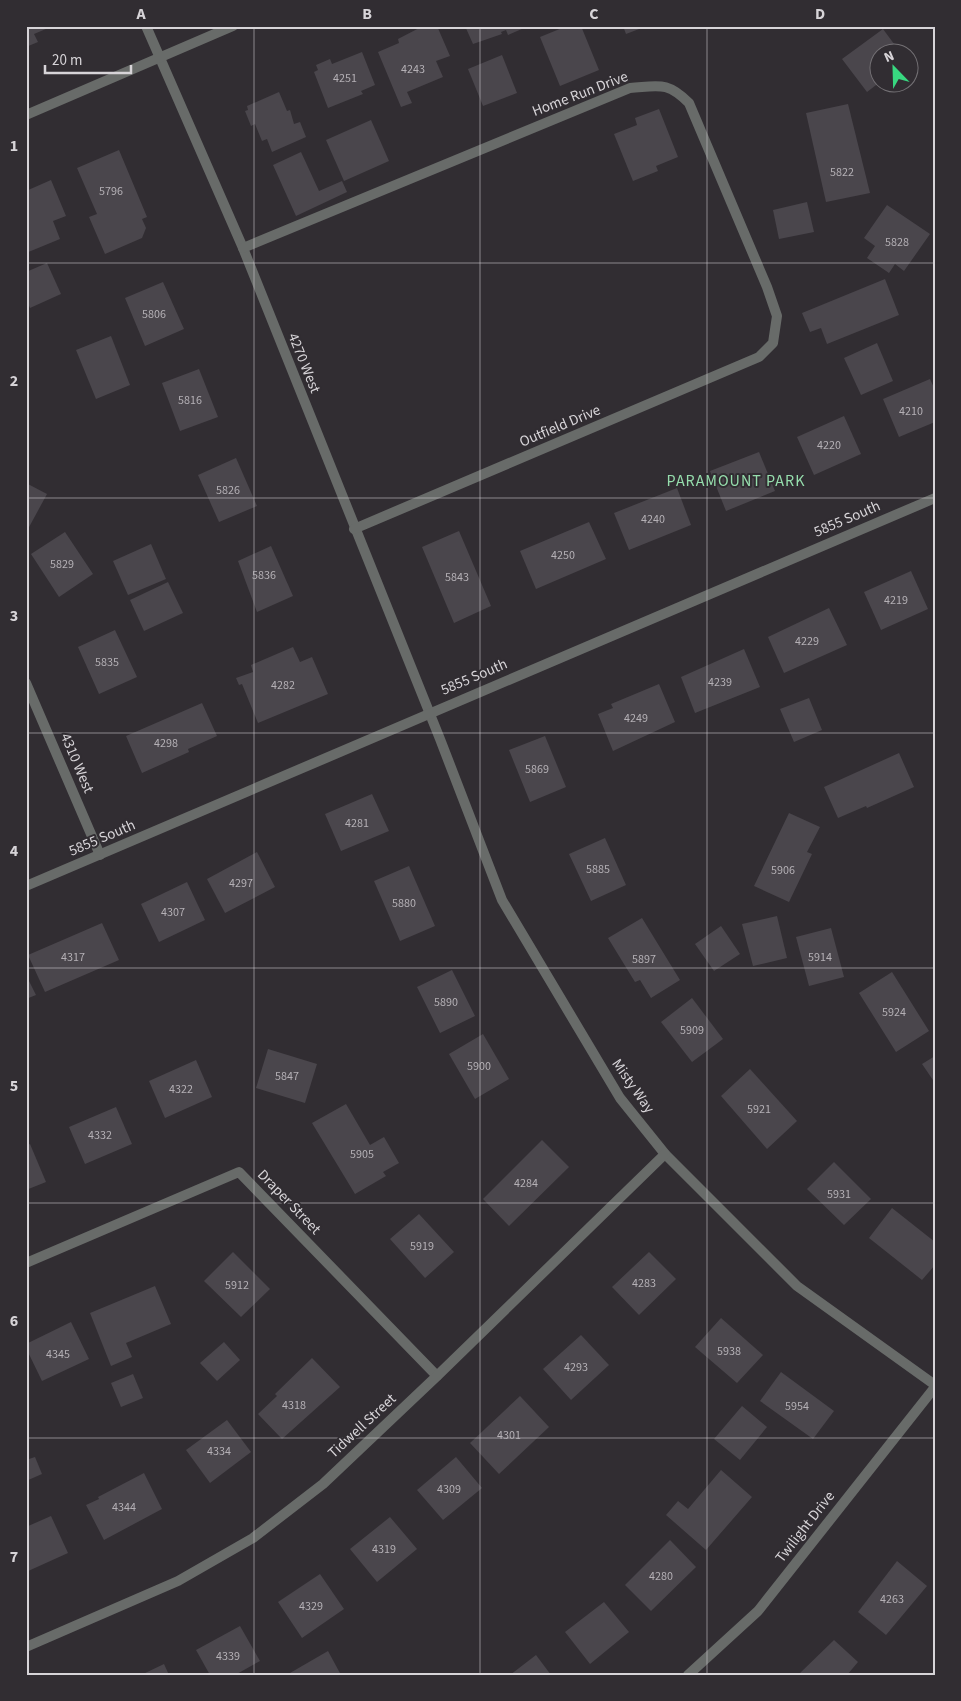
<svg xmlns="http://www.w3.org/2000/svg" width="961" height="1701" viewBox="0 0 961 1701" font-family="'Source Sans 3',sans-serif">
	<rect width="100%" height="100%" fill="#312d32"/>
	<g fill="#4a464c">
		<path d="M 26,26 L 53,26 L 34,34 L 38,42 L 26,47 Z"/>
		<path d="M 423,26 L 437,26 L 450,56 L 436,61 L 443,77 L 407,92 L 412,103 L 401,107 L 378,52 L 399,43 L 398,39 Z"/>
		<path d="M 465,26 L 523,26 L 524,28 L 508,35 L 506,30 L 501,32 L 502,34 L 473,44 Z"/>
		<path d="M 567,26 L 581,26 L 599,70 L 560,86 L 540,37 Z"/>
		<path d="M 623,26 L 647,26 L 626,34 Z"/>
		<path d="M 883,29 L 900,52 L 878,52 L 878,82 L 880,82 L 867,92 L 842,59 Z"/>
		<path d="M 362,52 L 375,85 L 361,91 L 363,94 L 328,108 L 314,72 L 318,70 L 316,65 L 330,59 L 332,64 Z"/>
		<path d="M 502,55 L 517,93 L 483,106 L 468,69 Z"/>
		<path d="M 279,92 L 287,111 L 290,110 L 294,124 L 300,122 L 306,137 L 272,152 L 267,139 L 262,141 L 255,124 L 251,126 L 245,111 L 248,110 L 247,106 Z"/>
		<path d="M 848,104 L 870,193 L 826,202 L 806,113 Z"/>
		<path d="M 659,109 L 678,157 L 656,166 L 658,171 L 633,181 L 614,134 L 637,125 L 635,118 Z"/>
		<path d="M 371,120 L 389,161 L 344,181 L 326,140 Z"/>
		<path d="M 119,150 L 147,217 L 142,219 L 146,228 L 142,238 L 105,254 L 89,217 L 97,214 L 77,168 Z"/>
		<path d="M 301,152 L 319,191 L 342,181 L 347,192 L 296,216 L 273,165 Z"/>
		<path d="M 51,180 L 66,216 L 53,221 L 60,239 L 26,253 L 26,191 Z"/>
		<path d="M 807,202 L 814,232 L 779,239 L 773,210 Z"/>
		<path d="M 887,205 L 930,234 L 904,271 L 895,264 L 889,273 L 867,258 L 875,246 L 864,238 Z"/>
		<path d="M 47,263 L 61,294 L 30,308 L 26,299 L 26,272 Z"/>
		<path d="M 885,279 L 899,315 L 827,344 L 821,328 L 810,332 L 802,313 Z"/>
		<path d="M 163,282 L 184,329 L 145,346 L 125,298 Z"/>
		<path d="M 111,336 L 130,385 L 96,399 L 76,350 Z"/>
		<path d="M 877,343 L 893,381 L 861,395 L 844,358 Z"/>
		<path d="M 199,369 L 218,417 L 180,431 L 162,383 Z"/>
		<path d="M 930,379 L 935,390 L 935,422 L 899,437 L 883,399 Z"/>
		<path d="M 844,416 L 861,454 L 814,475 L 797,437 Z"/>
		<path d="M 759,452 L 775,491 L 726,511 L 710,471 Z"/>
		<path d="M 236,458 L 257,506 L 219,522 L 198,475 Z"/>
		<path d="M 26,483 L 47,494 L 28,529 L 26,528 Z"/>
		<path d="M 677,488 L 691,525 L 629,550 L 614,513 Z"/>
		<path d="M 589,522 L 606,559 L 536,589 L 520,551 Z"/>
		<path d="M 459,531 L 491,606 L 454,623 L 422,547 Z"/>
		<path d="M 65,532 L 93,574 L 59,597 L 31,554 Z"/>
		<path d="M 151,544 L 166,579 L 128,595 L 113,561 Z"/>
		<path d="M 271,546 L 293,596 L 257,612 L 238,561 Z"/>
		<path d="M 911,571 L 928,609 L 881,630 L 864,592 Z"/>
		<path d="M 168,582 L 183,613 L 144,631 L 130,600 Z"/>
		<path d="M 829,608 L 847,645 L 784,673 L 768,637 Z"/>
		<path d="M 115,630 L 137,677 L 99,694 L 78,647 Z"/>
		<path d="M 293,647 L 300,662 L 312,657 L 328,694 L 258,723 L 242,684 L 239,685 L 236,678 L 253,672 L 251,665 Z"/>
		<path d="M 744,649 L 760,687 L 695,713 L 681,677 Z"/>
		<path d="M 659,684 L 675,722 L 613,751 L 598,714 L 613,708 L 611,704 Z"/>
		<path d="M 809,698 L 822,730 L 794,742 L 780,709 Z"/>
		<path d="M 202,703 L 217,736 L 188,749 L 189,752 L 142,773 L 126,736 Z"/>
		<path d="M 545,736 L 566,787 L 530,802 L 509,750 Z"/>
		<path d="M 899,753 L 914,787 L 867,808 L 866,806 L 838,818 L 824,787 Z"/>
		<path d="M 372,794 L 389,831 L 341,851 L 325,814 Z"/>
		<path d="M 789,813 L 820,827 L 807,852 L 812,854 L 789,902 L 754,886 Z"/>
		<path d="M 605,838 L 626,885 L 591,901 L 569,854 Z"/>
		<path d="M 257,852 L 275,887 L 225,913 L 207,879 Z"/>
		<path d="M 409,866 L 435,926 L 400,941 L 374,881 Z"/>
		<path d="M 187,882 L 205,920 L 159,942 L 141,904 Z"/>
		<path d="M 777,916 L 787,958 L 753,966 L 742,924 Z"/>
		<path d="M 642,918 L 680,980 L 651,998 L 640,980 L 635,982 L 608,938 Z"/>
		<path d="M 102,923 L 119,960 L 45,992 L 28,955 Z"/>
		<path d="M 721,926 L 740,954 L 714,971 L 695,944 Z"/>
		<path d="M 831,928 L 844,977 L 809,986 L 796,937 Z"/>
		<path d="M 452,970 L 475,1016 L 440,1033 L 417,987 Z"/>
		<path d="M 892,972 L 929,1031 L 896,1052 L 859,993 Z"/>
		<path d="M 26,975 L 36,995 L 26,999 Z"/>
		<path d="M 692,998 L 723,1039 L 692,1062 L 661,1022 Z"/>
		<path d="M 483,1034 L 509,1079 L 475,1099 L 449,1054 Z"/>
		<path d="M 268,1049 L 317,1064 L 305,1103 L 256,1088 Z"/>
		<path d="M 935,1056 L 935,1083 L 922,1064 Z"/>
		<path d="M 196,1060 L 212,1097 L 165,1118 L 149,1081 Z"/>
		<path d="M 750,1069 L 797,1121 L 767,1149 L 721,1096 Z"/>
		<path d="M 346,1104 L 370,1145 L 384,1137 L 399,1163 L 383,1172 L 386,1176 L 355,1194 L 312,1123 Z"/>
		<path d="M 116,1107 L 132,1144 L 85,1164 L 69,1127 Z"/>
		<path d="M 542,1140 L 569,1167 L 509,1226 L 483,1199 Z"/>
		<path d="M 30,1144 L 46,1182 L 26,1190 L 26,1146 Z"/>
		<path d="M 834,1162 L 871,1199 L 844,1225 L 807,1189 Z"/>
		<path d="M 892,1208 L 935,1242 L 935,1265 L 922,1280 L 869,1238 Z"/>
		<path d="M 419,1214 L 454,1252 L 425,1278 L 390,1239 Z"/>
		<path d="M 233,1252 L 270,1289 L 241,1317 L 204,1281 Z"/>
		<path d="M 649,1252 L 676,1279 L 639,1315 L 612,1287 Z"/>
		<path d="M 155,1286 L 171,1324 L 126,1343 L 132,1357 L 111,1366 L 90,1313 Z"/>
		<path d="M 721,1318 L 763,1355 L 737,1383 L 695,1347 Z"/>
		<path d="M 71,1322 L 89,1359 L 42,1381 L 26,1348 L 26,1344 Z"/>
		<path d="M 581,1335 L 609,1365 L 571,1400 L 543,1369 Z"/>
		<path d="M 224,1342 L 240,1360 L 217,1381 L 200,1363 Z"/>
		<path d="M 312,1358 L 340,1387 L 282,1439 L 258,1414 L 277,1396 L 275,1394 Z"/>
		<path d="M 781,1372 L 834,1411 L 813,1439 L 760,1401 Z"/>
		<path d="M 133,1374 L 143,1398 L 121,1407 L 111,1383 Z"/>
		<path d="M 520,1396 L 549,1427 L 499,1474 L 470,1443 Z"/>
		<path d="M 742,1406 L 767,1427 L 740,1460 L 714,1439 Z"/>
		<path d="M 227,1420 L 251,1452 L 210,1483 L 186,1450 Z"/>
		<path d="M 35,1457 L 42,1474 L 26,1481 L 26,1460 Z"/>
		<path d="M 456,1457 L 482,1488 L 443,1520 L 417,1490 Z"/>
		<path d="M 721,1470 L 752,1497 L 706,1550 L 666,1515 L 678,1501 L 688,1509 Z"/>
		<path d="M 144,1473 L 162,1509 L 104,1540 L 86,1505 L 99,1499 L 98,1497 Z"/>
		<path d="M 51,1516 L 68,1553 L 26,1572 L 26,1527 Z"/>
		<path d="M 390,1517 L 417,1549 L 377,1582 L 350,1549 Z"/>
		<path d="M 670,1540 L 696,1567 L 651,1611 L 625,1585 Z"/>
		<path d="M 897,1561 L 927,1586 L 886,1635 L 858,1612 Z"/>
		<path d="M 320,1574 L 344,1609 L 302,1638 L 278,1602 Z"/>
		<path d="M 604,1602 L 629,1632 L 590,1664 L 565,1632 Z"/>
		<path d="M 240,1626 L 260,1661 L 235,1675 L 210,1675 L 196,1650 Z"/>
		<path d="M 834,1640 L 858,1662 L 847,1675 L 798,1675 Z"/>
		<path d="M 328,1651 L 341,1675 L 291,1675 L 290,1673 Z"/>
		<path d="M 536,1655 L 551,1675 L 510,1675 Z"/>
		<path d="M 164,1664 L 169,1675 L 141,1675 Z"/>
	</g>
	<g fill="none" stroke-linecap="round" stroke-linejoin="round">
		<g stroke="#686b69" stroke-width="10">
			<path d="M 146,26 L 243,248 L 440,739 L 502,900 L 620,1098 L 665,1154 L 797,1286 L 935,1385"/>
			<path d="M 26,115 L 233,26"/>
			<path d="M 243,248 L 630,88 C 659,86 667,81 689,103 L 767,287 L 777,316 L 773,343 L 759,357 L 354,529"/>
			<path d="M 26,683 L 100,855"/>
			<path d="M 26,886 L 935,498"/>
			<path d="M 26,1263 L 239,1172 L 437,1376"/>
			<path d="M 26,1647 L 178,1581 L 253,1538 L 323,1484 L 437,1376 L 665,1154"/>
			<path d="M 688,1675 L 758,1611 L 935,1387"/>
		</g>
	</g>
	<path fill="none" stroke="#d7d4d8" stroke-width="1" stroke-opacity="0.55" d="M 254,26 L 254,1675M 480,26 L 480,1675M 707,26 L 707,1675M 26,263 L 935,263M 26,498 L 935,498M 26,733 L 935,733M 26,968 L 935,968M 26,1203 L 935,1203M 26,1438 L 935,1438"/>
	<g text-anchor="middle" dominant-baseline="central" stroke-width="4" stroke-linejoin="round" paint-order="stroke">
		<g font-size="12" fill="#b4b0b5">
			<text x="413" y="69">4243</text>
			<text x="345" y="78">4251</text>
			<text x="842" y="172">5822</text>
			<text x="111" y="191">5796</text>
			<text x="897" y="242">5828</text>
			<text x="154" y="314">5806</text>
			<text x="190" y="400">5816</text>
			<text x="911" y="411">4210</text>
			<text x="829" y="445">4220</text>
			<text x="228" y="490">5826</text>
			<text x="653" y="519">4240</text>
			<text x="563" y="555">4250</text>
			<text x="62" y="564">5829</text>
			<text x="264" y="575">5836</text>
			<text x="457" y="577">5843</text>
			<text x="896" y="600">4219</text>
			<text x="807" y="641">4229</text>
			<text x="107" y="662">5835</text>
			<text x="720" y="682">4239</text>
			<text x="283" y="685">4282</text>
			<text x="636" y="718">4249</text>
			<text x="166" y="743">4298</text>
			<text x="537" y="769">5869</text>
			<text x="357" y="823">4281</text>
			<text x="598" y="869">5885</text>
			<text x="783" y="870">5906</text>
			<text x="241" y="883">4297</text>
			<text x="404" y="903">5880</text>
			<text x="173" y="912">4307</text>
			<text x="73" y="957">4317</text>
			<text x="820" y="957">5914</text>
			<text x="644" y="959">5897</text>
			<text x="446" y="1002">5890</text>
			<text x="894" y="1012">5924</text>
			<text x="692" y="1030">5909</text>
			<text x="479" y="1066">5900</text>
			<text x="287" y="1076">5847</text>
			<text x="181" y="1089">4322</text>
			<text x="759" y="1109">5921</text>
			<text x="100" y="1135">4332</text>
			<text x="362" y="1154">5905</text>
			<text x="526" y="1183">4284</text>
			<text x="839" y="1194">5931</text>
			<text x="422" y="1246">5919</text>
			<text x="644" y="1283">4283</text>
			<text x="237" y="1285">5912</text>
			<text x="729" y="1351">5938</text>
			<text x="58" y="1354">4345</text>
			<text x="576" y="1367">4293</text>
			<text x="294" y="1405">4318</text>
			<text x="797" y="1406">5954</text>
			<text x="509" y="1435">4301</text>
			<text x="219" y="1451">4334</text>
			<text x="449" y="1489">4309</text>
			<text x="124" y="1507">4344</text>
			<text x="384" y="1549">4319</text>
			<text x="661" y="1576">4280</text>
			<text x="892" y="1599">4263</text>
			<text x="311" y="1606">4329</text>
			<text x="228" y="1656">4339</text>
		</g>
		<g font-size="15" fill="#d7d4d8" stroke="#312d32">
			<text transform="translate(580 94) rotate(-21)">Home Run Drive</text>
			<text transform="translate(304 363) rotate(68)">4270 West</text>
			<text transform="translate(560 426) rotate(-23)">Outfield Drive</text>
			<text transform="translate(847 519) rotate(-23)">5855 South</text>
			<text transform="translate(474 677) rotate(-23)">5855 South</text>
			<text transform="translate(77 763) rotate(67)">4310 West</text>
			<text transform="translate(102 838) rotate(-23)">5855 South</text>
			<text transform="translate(633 1086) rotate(55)">Misty Way</text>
			<text transform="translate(289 1202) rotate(46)">Draper Street</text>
			<text transform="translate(362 1426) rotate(-43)">Tidwell Street</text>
			<text transform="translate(805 1527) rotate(-52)">Twilight Drive</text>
		</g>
		<g font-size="16" letter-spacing="1" fill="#96dead" stroke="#312d32">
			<text x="736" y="481">PARAMOUNT PARK</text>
		</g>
	</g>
	<rect width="961" height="1701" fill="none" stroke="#312d32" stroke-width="55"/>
	<g transform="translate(894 68) rotate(337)"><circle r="24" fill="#312d32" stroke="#737074"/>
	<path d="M0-4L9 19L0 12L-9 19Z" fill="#38d880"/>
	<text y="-8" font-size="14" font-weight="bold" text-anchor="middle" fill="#d7d4d8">N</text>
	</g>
	<path d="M45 65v8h86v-8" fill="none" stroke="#d7d4d8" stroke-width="2.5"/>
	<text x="52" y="65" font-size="15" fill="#d7d4d8" stroke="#312d32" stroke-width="4" paint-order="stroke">20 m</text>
	<rect x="28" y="28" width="906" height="1646" fill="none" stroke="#d7d4d8" stroke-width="2"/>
	<g font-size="16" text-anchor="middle" font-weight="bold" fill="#d7d4d8">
		<text x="141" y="19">A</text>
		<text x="367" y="19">B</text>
		<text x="594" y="19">C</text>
		<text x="820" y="19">D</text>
		<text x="14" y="151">1</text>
		<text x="14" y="386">2</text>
		<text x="14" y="621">3</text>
		<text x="14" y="856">4</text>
		<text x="14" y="1091">5</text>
		<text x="14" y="1326">6</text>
		<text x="14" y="1562">7</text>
	</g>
</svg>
